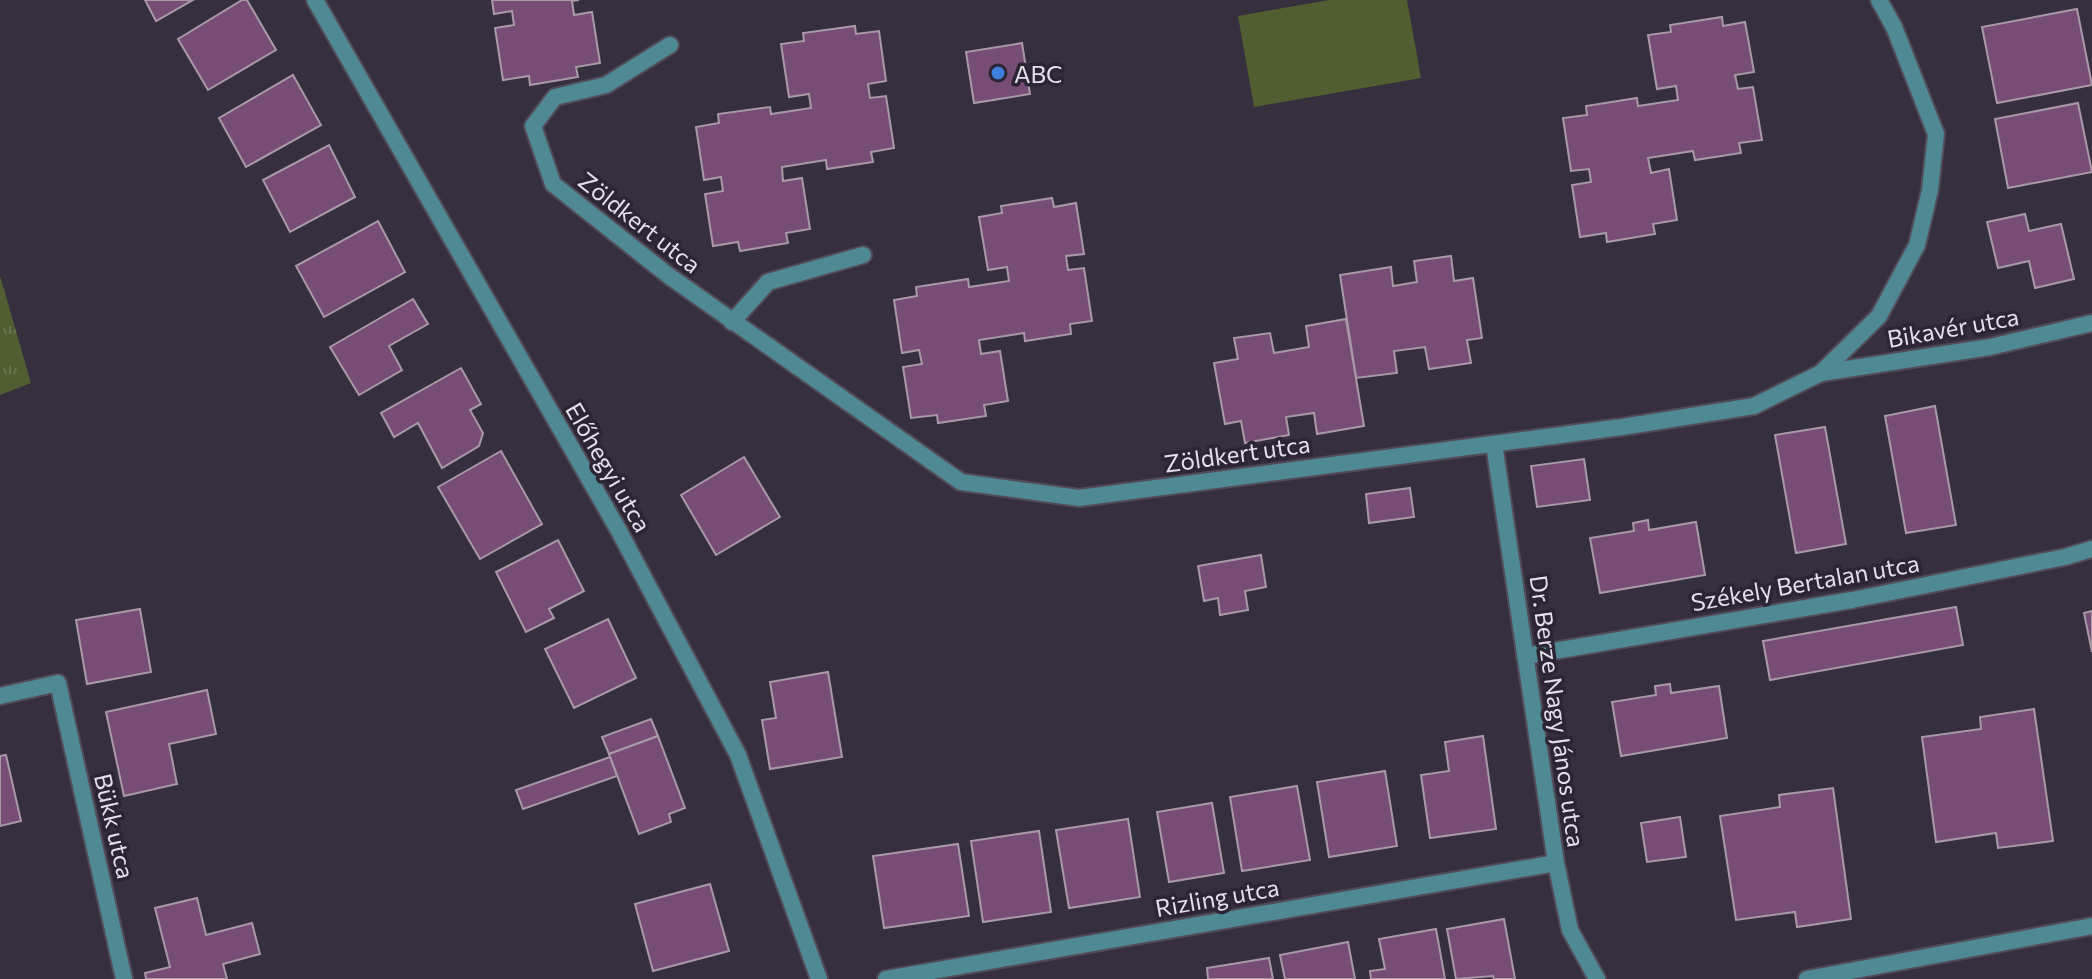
<svg xmlns="http://www.w3.org/2000/svg" width="2092" height="979" viewBox="0 0 2092 979" font-family="Commissioner,sans-serif">
	<defs>
		<pattern id="park-tufts" width="24" height="20" patternUnits="userSpaceOnUse" patternTransform="scale(2)"><rect width="24" height="20" fill="#505e31"/><path d="M3 7l-1-3M5 7V3M7 7l1-3M15 17l-1-3M17 17v-4M19 17l1-3" fill="none" stroke="#69754f"/></pattern>
	</defs>
	<rect width="100%" height="100%" fill="#362f3d"/>
	<path fill="url(#park-tufts)" d="M 0,276 L 31,383 L 0,395 Z"/>
	<path fill="#505e31" d="M 1329,0 L 1407,0 L 1421,78 L 1254,107 L 1238,16 Z"/>
	<g fill="#784d75" stroke="#a999a7" stroke-width="2">
		<path d="M 145,0 L 193,0 L 156,21 Z"/>
		<path d="M 242,0 L 247,0 L 276,50 L 208,90 L 178,39 Z"/>
		<path d="M 492,0 L 579,0 L 572,1 L 574,15 L 592,12 L 600,63 L 576,67 L 578,77 L 530,85 L 529,76 L 503,80 L 495,28 L 514,25 L 512,11 L 494,14 Z"/>
		<path d="M 2077,9 L 2092,85 L 1997,103 L 1982,27 Z"/>
		<path d="M 1722,17 L 1723,26 L 1745,22 L 1754,72 L 1735,75 L 1738,89 L 1753,87 L 1762,140 L 1739,143 L 1741,153 L 1695,160 L 1693,151 L 1648,158 L 1651,173 L 1669,169 L 1677,220 L 1653,224 L 1655,234 L 1607,242 L 1606,233 L 1580,237 L 1572,185 L 1591,182 L 1589,169 L 1571,171 L 1563,118 L 1587,115 L 1586,106 L 1637,98 L 1638,106 L 1678,100 L 1676,86 L 1657,89 L 1648,35 L 1671,32 L 1670,25 Z"/>
		<path d="M 855,26 L 856,34 L 879,31 L 886,81 L 868,84 L 870,98 L 886,96 L 894,148 L 871,152 L 873,162 L 827,169 L 826,160 L 782,167 L 783,181 L 802,178 L 810,229 L 786,233 L 788,243 L 740,251 L 738,242 L 713,246 L 705,194 L 723,191 L 721,177 L 704,180 L 696,127 L 719,123 L 718,114 L 770,107 L 771,114 L 811,108 L 809,94 L 789,97 L 781,44 L 804,41 L 803,33 Z"/>
		<path d="M 1022,43 L 1030,94 L 974,103 L 966,52 Z"/>
		<path d="M 293,75 L 321,125 L 246,167 L 219,118 Z"/>
		<path d="M 2078,103 L 2092,172 L 2008,188 L 1995,119 Z"/>
		<path d="M 329,145 L 355,197 L 290,232 L 263,180 Z"/>
		<path d="M 1052,198 L 1054,207 L 1076,203 L 1084,254 L 1066,256 L 1068,270 L 1084,268 L 1092,321 L 1070,324 L 1071,334 L 1025,341 L 1024,333 L 979,340 L 981,354 L 1000,351 L 1008,401 L 984,405 L 986,416 L 938,423 L 937,415 L 911,418 L 903,367 L 922,364 L 919,350 L 902,353 L 894,300 L 917,296 L 916,287 L 968,279 L 969,287 L 1009,281 L 1007,267 L 988,270 L 979,217 L 1002,213 L 1001,206 Z"/>
		<path d="M 2025,214 L 2029,231 L 2061,224 L 2074,279 L 2035,288 L 2029,261 L 1998,268 L 1987,222 Z"/>
		<path d="M 378,221 L 405,272 L 324,317 L 296,266 Z"/>
		<path d="M 1451,256 L 1454,281 L 1473,278 L 1482,338 L 1467,340 L 1471,363 L 1429,369 L 1425,347 L 1394,351 L 1397,373 L 1356,378 L 1340,275 L 1391,267 L 1393,286 L 1417,282 L 1414,261 Z"/>
		<path d="M 413,299 L 428,324 L 389,346 L 402,370 L 359,395 L 330,347 Z"/>
		<path d="M 1346,319 L 1364,426 L 1317,434 L 1314,413 L 1286,417 L 1289,435 L 1245,443 L 1241,421 L 1225,424 L 1214,363 L 1238,359 L 1234,338 L 1270,333 L 1274,353 L 1309,347 L 1306,326 Z"/>
		<path d="M 461,368 L 481,404 L 470,410 L 483,433 L 479,446 L 442,468 L 418,423 L 394,437 L 381,413 Z"/>
		<path d="M 1935,406 L 1956,525 L 1906,533 L 1885,416 Z"/>
		<path d="M 1825,427 L 1846,544 L 1796,553 L 1775,435 Z"/>
		<path d="M 501,451 L 542,524 L 480,559 L 438,487 Z"/>
		<path d="M 744,457 L 780,517 L 716,555 L 681,495 Z"/>
		<path d="M 1584,459 L 1590,500 L 1537,507 L 1531,466 Z"/>
		<path d="M 1410,488 L 1414,517 L 1369,523 L 1366,494 Z"/>
		<path d="M 1648,520 L 1649,530 L 1696,522 L 1705,575 L 1600,593 L 1590,538 L 1634,531 L 1633,523 Z"/>
		<path d="M 558,540 L 584,591 L 549,609 L 554,618 L 526,632 L 496,572 Z"/>
		<path d="M 1261,555 L 1266,587 L 1245,591 L 1248,610 L 1220,615 L 1218,598 L 1204,601 L 1198,566 Z"/>
		<path d="M 1956,607 L 1963,645 L 1770,680 L 1763,641 Z"/>
		<path d="M 140,609 L 151,672 L 87,684 L 76,620 Z"/>
		<path d="M 2092,611 L 2092,652 L 2084,613 Z"/>
		<path d="M 608,619 L 636,678 L 574,708 L 545,649 Z"/>
		<path d="M 828,672 L 842,757 L 770,769 L 762,720 L 776,718 L 770,682 Z"/>
		<path d="M 1670,684 L 1671,693 L 1719,686 L 1727,738 L 1621,756 L 1612,702 L 1656,695 L 1655,686 Z"/>
		<path d="M 207,690 L 216,734 L 169,744 L 177,784 L 124,796 L 106,712 Z"/>
		<path d="M 2034,709 L 2053,841 L 1998,848 L 1996,833 L 1936,842 L 1922,737 L 1981,729 L 1980,717 Z"/>
		<path d="M 651,719 L 658,736 L 609,754 L 602,737 Z"/>
		<path d="M 658,736 L 685,808 L 669,814 L 671,822 L 639,834 L 609,754 Z"/>
		<path d="M 1483,736 L 1496,829 L 1430,838 L 1421,775 L 1449,771 L 1445,742 Z"/>
		<path d="M 6,755 L 21,821 L 0,826 L 0,756 Z"/>
		<path d="M 610,757 L 617,776 L 523,809 L 516,790 Z"/>
		<path d="M 1385,771 L 1397,846 L 1329,857 L 1317,782 Z"/>
		<path d="M 1297,786 L 1310,860 L 1242,871 L 1230,797 Z"/>
		<path d="M 1833,788 L 1851,919 L 1797,927 L 1795,912 L 1736,920 L 1720,816 L 1780,807 L 1779,795 Z"/>
		<path d="M 1212,803 L 1224,873 L 1169,882 L 1157,812 Z"/>
		<path d="M 1680,817 L 1686,857 L 1647,862 L 1641,823 Z"/>
		<path d="M 1128,819 L 1140,897 L 1069,908 L 1056,830 Z"/>
		<path d="M 1039,831 L 1051,912 L 983,922 L 971,841 Z"/>
		<path d="M 958,844 L 969,916 L 884,928 L 873,856 Z"/>
		<path d="M 710,884 L 729,951 L 653,971 L 635,904 Z"/>
		<path d="M 197,898 L 206,935 L 252,923 L 260,954 L 223,964 L 227,979 L 146,979 L 145,973 L 170,967 L 155,908 Z"/>
		<path d="M 1504,919 L 1515,979 L 1494,979 L 1493,976 L 1456,979 L 1447,929 Z"/>
		<path d="M 1436,929 L 1445,979 L 1371,979 L 1370,971 L 1385,969 L 1379,939 Z"/>
		<path d="M 1348,942 L 1355,979 L 1285,979 L 1280,955 Z"/>
		<path d="M 1269,958 L 1273,979 L 1208,979 L 1207,968 Z"/>
	</g>
	<g fill="none" stroke-linecap="round" stroke-linejoin="round">
		<defs>
			<path id="lane" d="M 1821,373 L 1990,347 L 2092,323"/>
			<g id="street">
				<path d="M 315,0 L 619,531 L 738,755 L 819,979"/>
				<path d="M 670,45 L 606,85 L 555,97 L 533,126 L 553,184 L 669,276 L 961,482 L 1079,498 L 1622,427 L 1754,406 L 1821,373 L 1879,316 L 1917,245 L 1930,190 L 1936,134 L 1894,27 L 1879,0"/>
				<path d="M 732,322 L 768,282 L 863,255"/>
				<path d="M 1494,444 L 1556,863 L 1570,930 L 1597,979"/>
				<path d="M 1525,656 L 1852,600 L 2065,557 L 2092,549"/>
				<path d="M 0,696 L 58,683 L 124,979"/>
				<path d="M 886,979 L 1556,863"/>
				<path d="M 1807,979 L 2092,926"/>
			</g>
		</defs>
		<use href="#lane" stroke="#524b58" stroke-width="20"/>
		<use href="#street" stroke="#524b58" stroke-width="20"/>
		<use href="#lane" stroke="#4e8994" stroke-width="16"/>
		<use href="#street" stroke="#4e8994" stroke-width="16"/>
	</g>
	<circle fill="#3f7fe0" stroke="#2c2533" stroke-width="3" cx="998" cy="73" r="8"/>
	<g text-anchor="middle" dominant-baseline="central" stroke-width="7" stroke-linejoin="round" paint-order="stroke">
		<g font-size="24" fill="#e4dfe8" stroke="#2c2533" text-anchor="start">
			<text x="1014" y="73">ABC</text>
		</g>
		<g font-size="24" fill="#e4dfe8" stroke="#2c2533">
			<text transform="translate(640 222) rotate(38)">Zöldkert utca</text>
			<text transform="translate(1953 327) rotate(-10)">Bikavér utca</text>
			<text transform="translate(1237 453) rotate(-8)">Zöldkert utca</text>
			<text transform="translate(609 467) rotate(60)">Előhegyi utca</text>
			<text transform="translate(1805 582) rotate(-10)">Székely Bertalan utca</text>
			<text transform="translate(1558 711) rotate(82)">Dr. Berze Nagy János utca</text>
			<text transform="translate(115 826) rotate(77)">Bükk utca</text>
			<text transform="translate(1217 897) rotate(-10)">Rizling utca</text>
		</g>
	</g>
</svg>
